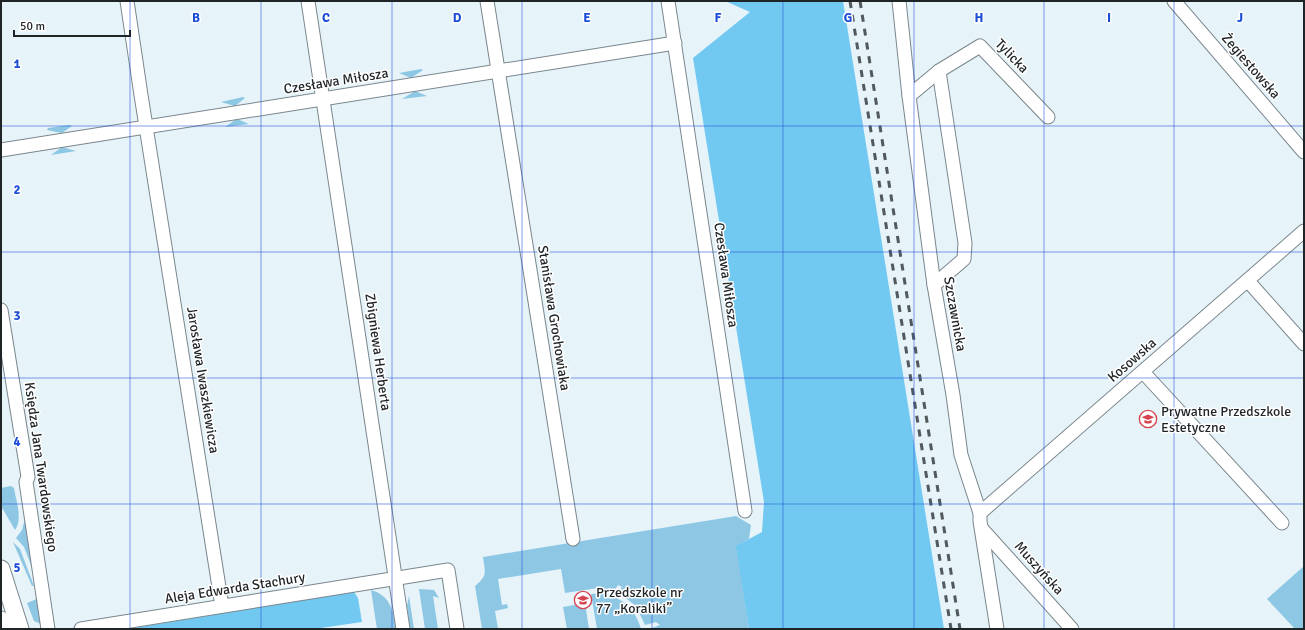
<svg xmlns="http://www.w3.org/2000/svg" width="1305" height="630" viewBox="0 0 1305 630" font-family="Signika,sans-serif">
	<rect width="100%" height="100%" fill="#e6f3f9"/>
	<g fill="#8dc7e4">
		<path d="M 421,69 L 423,70 L 411,78 L 399,73 Z"/>
		<path d="M 415,91 L 427,96 L 402,99 Z"/>
		<path d="M 243,97 L 245,98 L 235,106 L 221,102 Z"/>
		<path d="M 237,119 L 249,124 L 225,127 L 235,120 Z"/>
		<path d="M 69,125 L 72,126 L 62,133 L 47,130 L 48,128 Z"/>
		<path d="M 62,147 L 76,151 L 51,155 Z"/>
		<path d="M 22,485 L 36,578 L 24,547 L 16,538 L 22,530 L 25,519 L 20,488 Z"/>
		<path d="M 11,486 L 14,488 C 16,501 23,519 15,530 L 1,506 L 1,488 Z"/>
		<path d="M 736,516 L 751,525 L 749,539 L 737,546 L 749,629 L 649,629 L 660,625 L 656,622 L 645,625 L 636,606 L 619,593 L 622,587 L 618,585 L 614,591 L 598,588 L 565,593 L 561,569 L 498,579 L 502,605 L 507,604 L 508,608 L 495,611 L 498,629 L 482,629 L 475,586 C 488,575 485,573 483,557 Z"/>
		<path d="M 13,542 L 20,549 L 34,586 L 32,586 Z"/>
		<path d="M 1304,566 L 1304,629 L 1295,629 L 1267,599 Z"/>
		<path d="M 419,589 L 434,590 L 439,598 L 433,596 L 438,629 L 425,629 Z"/>
		<path d="M 371,590 C 391,596 393,610 396,629 L 377,629 Z"/>
		<path d="M 600,593 C 621,596 635,608 641,629 L 597,629 L 591,594 Z"/>
		<path d="M 409,596 L 414,629 L 410,629 L 407,606 Z"/>
		<path d="M 39,598 L 43,625 L 34,621 L 27,603 Z"/>
		<path d="M 585,603 L 589,629 L 567,629 L 563,607 Z"/>
	</g>
	<g fill="#71c9f2">
		<path d="M 725,1 L 843,1 L 944,629 L 749,629 L 736,546 L 762,532 L 764,502 L 693,58 L 750,12 Z"/>
		<path d="M 354,592 L 358,598 L 362,622 L 314,629 L 127,629 Z"/>
	</g>
	<g fill="none" stroke-linecap="round" stroke-linejoin="round">
		<defs>
			<g id="minor">
				<path d="M 127,1 L 141,95 L 222,606"/>
				<path d="M 308,1 L 403,629"/>
				<path d="M 487,1 L 573,539"/>
				<path d="M 668,1 L 745,511"/>
				<path d="M 899,1 L 909,96 L 934,285 L 953,395 L 961,455 L 980,513 L 980,521 L 997,629"/>
				<path d="M 1174,1 L 1304,152"/>
				<path d="M 909,96 L 939,71 L 980,46 L 1048,117"/>
				<path d="M 1,150 L 675,43"/>
				<path d="M 1248,281 L 1304,344"/>
				<path d="M 934,285 L 964,259 L 965,243 L 939,71"/>
				<path d="M 1,310 L 28,477 L 26,482 L 48,629"/>
				<path d="M 1143,372 L 1282,523"/>
				<path d="M 980,513 L 1304,231"/>
				<path d="M 982,529 L 1072,629"/>
				<path d="M 81,629 L 448,570 L 457,629"/>
			</g>
			<g id="tertiary">
				<path d="M 1,569 L 20,629"/>
				<path d="M 1,620 L 3,629"/>
			</g>
		</defs>
		<use href="#minor" stroke="#7a868c" stroke-width="15"/>
		<use href="#tertiary" stroke="#7a868c" stroke-width="19"/>
		<use href="#minor" stroke="#fff" stroke-width="13"/>
		<use href="#tertiary" stroke="#fff" stroke-width="17"/>
		<g stroke="#52595c" stroke-width="3" stroke-dasharray="7 7" stroke-linecap="butt">
			<path d="M 850,1 L 951,629"/>
			<path d="M 860,1 L 960,629"/>
		</g>
	</g>
	<path fill="none" stroke="#1d4ed8" stroke-width="1" stroke-opacity="0.55" d="M 130,1 L 130,629M 261,1 L 261,629M 392,1 L 392,629M 522,1 L 522,629M 652,1 L 652,629M 783,1 L 783,629M 914,1 L 914,629M 1044,1 L 1044,629M 1174,1 L 1174,629M 1,126 L 1304,126M 1,252 L 1304,252M 1,378 L 1304,378M 1,504 L 1304,504"/>
	<defs>
		<symbol id="school-ring" viewBox="-11 -11 22 22"><circle r="9.5" fill="#fff" stroke="#d54551" stroke-width="1.5"/><path d="M0-5L7-2L0 1L-7-2ZM-4 1L0 2.5L4 1V4Q0 6-4 4Z" fill="#d54551"/></symbol>
	</defs>
	<g fill-rule="evenodd">
		<use href="#school-ring" x="1138" y="409" width="20" height="20"/>
		<use href="#school-ring" x="573" y="590" width="20" height="20"/>
	</g>
	<g text-anchor="middle" dominant-baseline="central" stroke-width="3" stroke-linejoin="round" paint-order="stroke">
		<g font-size="14" fill="#1f2427" stroke="#fff">
			<text transform="translate(1012 56) rotate(46)">Tylicka</text>
			<text transform="translate(1251 66) rotate(49)">Żegiestowska</text>
			<text transform="translate(336 81) rotate(-9)">Czesława Miłosza</text>
			<text transform="translate(726 275) rotate(82)">Czesława Miłosza</text>
			<text transform="translate(955 314) rotate(80)">Szczawnicka</text>
			<text transform="translate(554 318) rotate(81)">Stanisława Grochowiaka</text>
			<text transform="translate(378 352) rotate(82)">Zbigniewa Herberta</text>
			<text transform="translate(1132 360) rotate(-41)">Kosowska</text>
			<text transform="translate(203 380) rotate(81)">Jarosława Iwaszkiewicza</text>
			<text transform="translate(41 467) rotate(82)">Księdza Jana Twardowskiego</text>
			<text transform="translate(1039 568) rotate(48)">Muszyńska</text>
			<text transform="translate(235 588) rotate(-9)">Aleja Edwarda Stachury</text>
		</g>
		<g font-size="14" fill="#1f2427" stroke="#fff" text-anchor="start">
			<text x="1161" y="411">Prywatne Przedszkole<tspan x="1161" dy="16">Estetyczne</tspan></text>
			<text x="596" y="592">Przedszkole nr<tspan x="596" dy="16">77 „Koraliki”</tspan></text>
		</g>
	</g>
	<g font-size="13" text-anchor="middle" font-weight="bold" fill="#1d4ed8" stroke="#fff" stroke-width="3" stroke-linejoin="round" paint-order="stroke">
		<text x="196" y="22">B</text>
		<text x="326" y="22">C</text>
		<text x="457" y="22">D</text>
		<text x="587" y="22">E</text>
		<text x="718" y="22">F</text>
		<text x="848" y="22">G</text>
		<text x="979" y="22">H</text>
		<text x="1109" y="22">I</text>
		<text x="1240" y="22">J</text>
		<text x="17" y="68">1</text>
		<text x="17" y="194">2</text>
		<text x="17" y="320">3</text>
		<text x="17" y="446">4</text>
		<text x="17" y="572">5</text>
	</g>
	<rect width="1305" height="630" fill="none" stroke="#1f2427" stroke-width="4"/>
	<path d="M14 30v6h116v-6" fill="none" stroke="#1f2427" stroke-width="2"/>
	<text x="20" y="30" font-size="12" fill="#1f2427" stroke="#ffffff" stroke-width="3" paint-order="stroke">50 m</text>
</svg>
